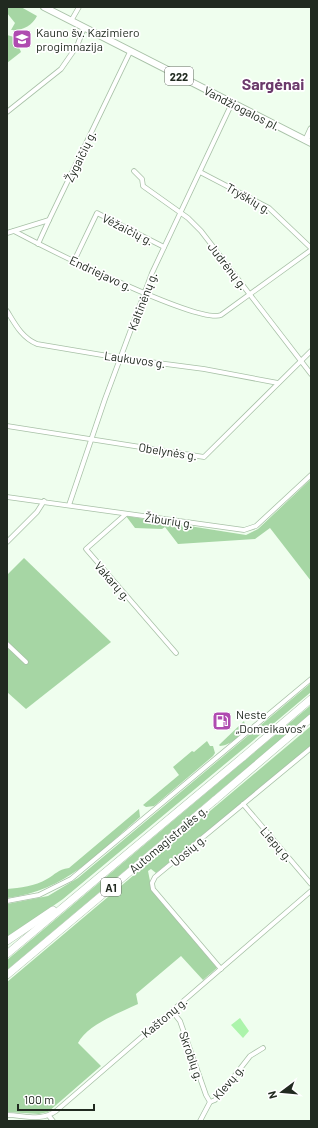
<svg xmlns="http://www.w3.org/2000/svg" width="318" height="1128" viewBox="0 0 318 1128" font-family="Barlow,sans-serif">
	<rect width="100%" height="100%" fill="#effeee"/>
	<g fill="#a6d6a4">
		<path d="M 7,7 L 21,7 L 37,16 C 32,26 22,31 11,30 L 15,23 L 7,13 Z"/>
		<path d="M 7,35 L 14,37 L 21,52 L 7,63 Z"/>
		<path d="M 311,479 L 311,581 L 270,528 L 255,539 L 178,544 L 165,527 L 162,529 L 135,528 L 126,516 L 246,535 L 258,529 Z"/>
		<path d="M 24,558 L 111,642 L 26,709 L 7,692 L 7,575 Z"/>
		<path d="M 311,683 L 311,692 L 279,719 L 63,899 L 7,938 L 7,904 L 48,896 L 78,878 Z"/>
		<path d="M 311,705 L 311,714 L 7,970 L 7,960 Z"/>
		<path d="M 244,721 L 246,728 C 243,735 228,746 220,746 L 219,745 Z"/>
		<path d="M 311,726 L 311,746 L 297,758 L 156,873 L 151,869 L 148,871 L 152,891 L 217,968 L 203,980 L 181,956 L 136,994 L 138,1004 C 119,1013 87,1025 78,1043 L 101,1066 L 48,1112 L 39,1114 L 7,1112 L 7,982 Z"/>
		<path d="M 207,741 L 210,746 L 213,746 L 215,753 L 213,756 L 154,806 L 146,807 L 143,805 L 179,775 L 173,767 L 192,751 L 194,752 Z"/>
		<path d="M 139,809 L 140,817 C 97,854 66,891 7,898 L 7,889 C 20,888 35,886 47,879 C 56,874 57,870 69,868 Z"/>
	</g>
	<path fill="#acf4ab" d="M 240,1018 L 249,1031 L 243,1038 L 231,1025 Z"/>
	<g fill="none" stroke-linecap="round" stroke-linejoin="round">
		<defs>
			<g id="minor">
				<path d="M 71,21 L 79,7"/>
				<path d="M 7,112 L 61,69 L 77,46 L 84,28"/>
				<path d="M 134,171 L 142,179 L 143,186 L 188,218 L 201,231 L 311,374"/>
				<path d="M 200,172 L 269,208 L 311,248"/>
				<path d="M 14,231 C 42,246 199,325 221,315 L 311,250"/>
				<path d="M 7,233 L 49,220 L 130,52"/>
				<path d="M 38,244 L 49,220"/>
				<path d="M 74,261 L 97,213 L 164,247"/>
				<path d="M 7,311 C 15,324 22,338 37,344 L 120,358 L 204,369 L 278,383"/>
				<path d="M 7,426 L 204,457 L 311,351"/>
				<path d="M 7,497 L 244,530 L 256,526 L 311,475"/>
				<path d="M 69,505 L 105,399 L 152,273 L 232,103"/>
				<path d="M 126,514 L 86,549 L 176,653"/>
				<path d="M 7,542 L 37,512 L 44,501"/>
				<path d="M 7,644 L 26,662"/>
				<path d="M 243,804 L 311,884"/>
				<path d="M 7,901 L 39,895 L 71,879 L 311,679"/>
				<path d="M 221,969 L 153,889 L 152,883 L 155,877 L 311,748"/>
				<path d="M 172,1011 L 180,1021 L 206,1095 L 210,1102"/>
				<path d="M 7,1115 C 25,1115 40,1122 56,1111 L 311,891"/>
				<path d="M 49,1116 L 53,1121"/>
				<path d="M 200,1121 L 210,1102 L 215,1100 L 222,1092 L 250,1056 L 263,1048"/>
			</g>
			<path id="secondary" d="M 306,140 L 311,129"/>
			<path id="primary" d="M 44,7 L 311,143"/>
			<g id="trunk">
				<path d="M 243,757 L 311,699"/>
				<path d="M 215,800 L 311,718"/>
			</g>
			<g id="motorway">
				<path d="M 7,941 L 53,910"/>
				<path d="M 7,954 L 243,757"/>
				<path d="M 7,975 L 215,800"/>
			</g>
		</defs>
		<use href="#minor" stroke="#a8c1a7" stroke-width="5.5"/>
		<use href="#secondary" stroke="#a8c1a7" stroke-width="7"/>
		<use href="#primary" stroke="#a8c1a7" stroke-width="8"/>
		<use href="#trunk" stroke="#a8c1a7" stroke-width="8"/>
		<use href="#motorway" stroke="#a8c1a7" stroke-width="8"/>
		<use href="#minor" stroke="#fff" stroke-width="4"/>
		<use href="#secondary" stroke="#fff" stroke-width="5.5"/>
		<use href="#primary" stroke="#fff" stroke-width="6"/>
		<use href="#trunk" stroke="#fff" stroke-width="7"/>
		<use href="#motorway" stroke="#fff" stroke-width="7"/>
	</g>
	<defs>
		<symbol id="school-square" viewBox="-11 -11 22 22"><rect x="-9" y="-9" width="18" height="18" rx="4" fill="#af4bb0" stroke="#fff"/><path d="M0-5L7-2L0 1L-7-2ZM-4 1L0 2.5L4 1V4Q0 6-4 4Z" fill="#fff"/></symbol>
		<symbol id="fuel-square" viewBox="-11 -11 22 22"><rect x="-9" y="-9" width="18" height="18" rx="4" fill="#af4bb0" stroke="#fff"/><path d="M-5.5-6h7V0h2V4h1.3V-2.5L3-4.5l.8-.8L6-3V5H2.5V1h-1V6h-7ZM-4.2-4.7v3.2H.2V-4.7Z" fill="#fff"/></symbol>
	</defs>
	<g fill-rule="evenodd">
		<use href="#school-square" x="11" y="28" width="22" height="22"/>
		<use href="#fuel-square" x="211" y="710" width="22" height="22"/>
	</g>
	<g text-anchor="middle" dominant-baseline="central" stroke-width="3.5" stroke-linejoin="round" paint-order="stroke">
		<g fill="#fff" stroke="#646a63" stroke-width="1">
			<rect x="165" y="67" width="28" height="18" rx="3"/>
			<rect x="101" y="878" width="20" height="18" rx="3"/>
		</g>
		<g font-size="11" font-weight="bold" fill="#212a20">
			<text x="179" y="76">222</text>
			<text x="111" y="887">A1</text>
		</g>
		<g font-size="12" fill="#212a20" stroke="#fff" text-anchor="start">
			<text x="36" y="32">Kauno šv. Kazimiero<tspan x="36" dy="14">progimnazija</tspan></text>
			<text x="236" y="714">Neste<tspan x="236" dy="14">„Domeikavos“</tspan></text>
		</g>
		<g font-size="12" fill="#212a20" stroke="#fff">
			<text transform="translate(242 108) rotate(27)">Vandžiogalos pl.</text>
			<text transform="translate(80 156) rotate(-64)">Žygaičių g.</text>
			<text transform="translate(249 198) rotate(30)">Tryškių g.</text>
			<text transform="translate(128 229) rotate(27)">Vėžaičių g.</text>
			<text transform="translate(228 266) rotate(52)">Judrėnų g.</text>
			<text transform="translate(101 273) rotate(25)">Endriejavo g.</text>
			<text transform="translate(142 301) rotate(-69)">Kaltinėnų g.</text>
			<text transform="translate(135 359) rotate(8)">Laukuvos g.</text>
			<text transform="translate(168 451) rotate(9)">Obelynės g.</text>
			<text transform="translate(169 520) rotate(8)">Žiburių g.</text>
			<text transform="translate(113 581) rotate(49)">Vakarų g.</text>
			<text transform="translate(168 839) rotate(-40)">Automagistralės g.</text>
			<text transform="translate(277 844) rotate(49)">Liepų g.</text>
			<text transform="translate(188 850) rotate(-40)">Uosių g.</text>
			<text transform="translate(164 1017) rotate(-40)">Kaštonų g.</text>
			<text transform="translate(192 1056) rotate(71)">Skroblų g.</text>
			<text transform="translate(228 1082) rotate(-50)">Klevų g.</text>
		</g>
		<g font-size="16" font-weight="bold" fill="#6b396b" stroke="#fff">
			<text x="273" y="83">Sargėnai</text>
		</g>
	</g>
	<rect width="318" height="1128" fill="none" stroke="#212a20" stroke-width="16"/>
	<g transform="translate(282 1092) rotate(254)" stroke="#ffffff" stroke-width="3" paint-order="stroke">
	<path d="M0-3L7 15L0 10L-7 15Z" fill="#212a20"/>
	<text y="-6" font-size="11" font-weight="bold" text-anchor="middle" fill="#212a20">N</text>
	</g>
	<path d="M18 1104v6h76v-6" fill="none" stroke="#212a20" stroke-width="2"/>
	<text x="24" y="1104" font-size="12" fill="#212a20" stroke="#ffffff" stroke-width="3" paint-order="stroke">100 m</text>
</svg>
